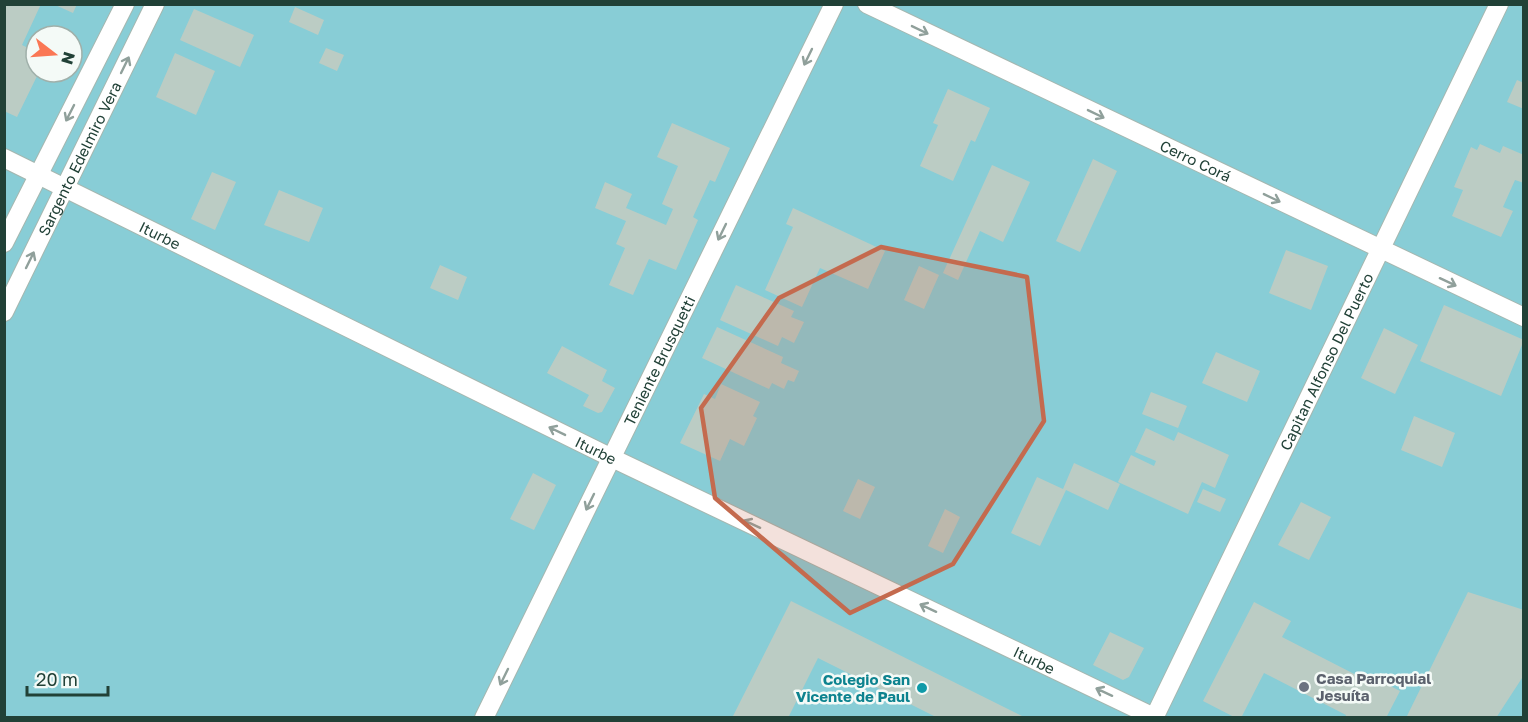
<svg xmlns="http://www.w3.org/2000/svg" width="1528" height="722" viewBox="0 0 1528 722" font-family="'Golos Text',sans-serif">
	<rect width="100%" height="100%" fill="#e3eee9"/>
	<path fill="#88cdd6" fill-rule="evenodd" d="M 5,5 L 1523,5 L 1523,717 L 5,717 ZM 36,36 L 72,36 L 72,72 L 36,72 Z"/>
	<g fill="#bbccc4">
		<path d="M 4,4 L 41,4 L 22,45 L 36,52 L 36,72 L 39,72 L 17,117 L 4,111 Z"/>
		<path d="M 53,4 L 77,4 L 73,13 Z"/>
		<path d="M 295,7 L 324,20 L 318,35 L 289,22 Z"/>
		<path d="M 194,9 L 254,35 L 240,67 L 180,40 Z"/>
		<path d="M 326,48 L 344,55 L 337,71 L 319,63 Z"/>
		<path d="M 175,53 L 215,71 L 196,115 L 156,97 Z"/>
		<path d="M 1517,80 L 1524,83 L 1524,109 L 1507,102 Z"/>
		<path d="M 948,89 L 990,108 L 975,142 L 971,140 L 953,181 L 920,166 L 938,125 L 933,123 Z"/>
		<path d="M 672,123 L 730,148 L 715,182 L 710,180 L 693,217 L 698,220 L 676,270 L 649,259 L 633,295 L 609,285 L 625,248 L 616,244 L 626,221 L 595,208 L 605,182 L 632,194 L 626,208 L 666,225 L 673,209 L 662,204 L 678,166 L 657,157 Z"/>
		<path d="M 1480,144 L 1500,153 L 1503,146 L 1524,155 L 1524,183 L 1515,180 L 1503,207 L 1513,211 L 1501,237 L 1452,216 L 1463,190 L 1454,187 L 1471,147 L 1477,150 Z"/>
		<path d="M 1093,159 L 1117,171 L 1080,252 L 1056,241 Z"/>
		<path d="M 992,165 L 1030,182 L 1003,242 L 980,231 L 958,280 L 943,273 Z"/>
		<path d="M 212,172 L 236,182 L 215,230 L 191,219 Z"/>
		<path d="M 279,190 L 323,208 L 309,242 L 264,225 Z"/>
		<path d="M 793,208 L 885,251 L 868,289 L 820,268 L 802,307 L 765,290 L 793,227 L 786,224 Z"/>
		<path d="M 1286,250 L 1328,266 L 1311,310 L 1269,293 Z"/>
		<path d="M 440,265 L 467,277 L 458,300 L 430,288 Z"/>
		<path d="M 919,266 L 939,275 L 924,309 L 904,300 Z"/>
		<path d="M 736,285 L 794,311 L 791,317 L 804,322 L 794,343 L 782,337 L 778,346 L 720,320 Z"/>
		<path d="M 1444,305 L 1524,340 L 1501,396 L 1420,361 Z"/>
		<path d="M 717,327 L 783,357 L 781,363 L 799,371 L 794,382 L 788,380 L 784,389 L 772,383 L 769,389 L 702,358 Z"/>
		<path d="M 1384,328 L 1418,345 L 1395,394 L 1361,378 Z"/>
		<path d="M 562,346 L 607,370 L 602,381 L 615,388 L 602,412 L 598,413 L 583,406 L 589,395 L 547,373 Z"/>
		<path d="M 1216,352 L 1260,371 L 1247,402 L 1202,383 Z"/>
		<path d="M 721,384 L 760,402 L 753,416 L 757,418 L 744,446 L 730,439 L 720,461 L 680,443 L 704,394 L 715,399 Z"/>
		<path d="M 1151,392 L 1187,406 L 1178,428 L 1142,414 Z"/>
		<path d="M 1414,416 L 1455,433 L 1442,467 L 1401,450 Z"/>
		<path d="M 1146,428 L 1174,441 L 1178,432 L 1229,455 L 1215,488 L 1202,482 L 1188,514 L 1118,482 L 1131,455 L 1154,466 L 1156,461 L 1135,452 Z"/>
		<path d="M 1074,463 L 1120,484 L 1108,510 L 1066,490 L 1040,546 L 1011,533 L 1037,477 L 1063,489 Z"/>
		<path d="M 533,473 L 556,485 L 534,530 L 510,519 Z"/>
		<path d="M 858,479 L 875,487 L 860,519 L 843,511 Z"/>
		<path d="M 1203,489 L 1226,499 L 1220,512 L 1197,502 Z"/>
		<path d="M 1301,502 L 1331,517 L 1309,560 L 1278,545 Z"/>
		<path d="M 945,509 L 960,517 L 943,553 L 928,546 Z"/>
		<path d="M 1468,592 L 1524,610 L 1524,675 L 1496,718 L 1406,718 Z"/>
		<path d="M 791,601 L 1026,718 L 938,718 L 818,658 L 788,718 L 732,718 Z"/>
		<path d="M 1254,602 L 1291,621 L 1282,637 L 1364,679 L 1367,674 L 1400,691 L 1386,718 L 1345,718 L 1346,715 L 1264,673 L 1241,718 L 1236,718 L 1203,701 Z"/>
		<path d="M 1110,632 L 1144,648 L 1129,677 L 1123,680 L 1093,665 Z"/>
	</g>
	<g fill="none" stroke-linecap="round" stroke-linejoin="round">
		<defs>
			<g id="minor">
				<path id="s1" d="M 867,4 L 1524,317"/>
				<path id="s2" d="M 4,158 L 612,458 L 1156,718"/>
				<path d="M 4,243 L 125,4"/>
				<path id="s3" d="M 4,312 L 155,4"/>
				<path id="s4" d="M 484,718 L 834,4"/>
				<path id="s5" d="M 1154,718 L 1499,4"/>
			</g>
		</defs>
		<use href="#minor" stroke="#a5b7b0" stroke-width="20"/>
		<use href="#minor" stroke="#fff" stroke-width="18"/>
	</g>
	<defs><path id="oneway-shaft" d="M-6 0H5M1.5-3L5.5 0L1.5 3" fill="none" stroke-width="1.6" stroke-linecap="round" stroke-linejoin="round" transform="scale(1.5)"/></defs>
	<g stroke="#90a09b">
		<use href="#oneway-shaft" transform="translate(920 30) rotate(26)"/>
		<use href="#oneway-shaft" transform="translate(808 57) rotate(116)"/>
		<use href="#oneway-shaft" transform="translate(125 65) rotate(-64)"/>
		<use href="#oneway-shaft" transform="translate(70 113) rotate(117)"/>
		<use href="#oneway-shaft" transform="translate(1096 114) rotate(26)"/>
		<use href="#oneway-shaft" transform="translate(1272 198) rotate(26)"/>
		<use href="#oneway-shaft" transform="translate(722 232) rotate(116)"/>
		<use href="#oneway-shaft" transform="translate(30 260) rotate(-64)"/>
		<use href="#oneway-shaft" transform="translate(1448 282) rotate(25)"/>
		<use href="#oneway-shaft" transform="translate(557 431) rotate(-154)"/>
		<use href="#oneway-shaft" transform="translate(590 502) rotate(116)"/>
		<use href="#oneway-shaft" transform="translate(752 524) rotate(-155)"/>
		<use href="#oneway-shaft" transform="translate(928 608) rotate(-155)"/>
		<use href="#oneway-shaft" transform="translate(504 677) rotate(116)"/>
		<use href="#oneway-shaft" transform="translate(1104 692) rotate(-155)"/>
	</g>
	<path fill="#c46a4e" fill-opacity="0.2" stroke="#c46a4e" stroke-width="4.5" stroke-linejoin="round" d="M 881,247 L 1027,277 L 1044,421 L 953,564 L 850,613 L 715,498 L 701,408 L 779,298 Z"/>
	<circle fill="#6b7280" stroke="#f4faf7" stroke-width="2" cx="1304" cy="687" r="6"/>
	<circle fill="#0f9aa8" stroke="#f4faf7" stroke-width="2" cx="922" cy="688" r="6"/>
	<g text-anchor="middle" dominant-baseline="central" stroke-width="5" stroke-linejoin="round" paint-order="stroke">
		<g font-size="15" fill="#214137" stroke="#f4faf7">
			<text stroke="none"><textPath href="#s3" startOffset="171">Sargento Edelmiro Vera</textPath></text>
			<text stroke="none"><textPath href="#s1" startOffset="364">Cerro Corá</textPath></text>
			<text stroke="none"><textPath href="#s2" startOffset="174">Iturbe</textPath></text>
			<text stroke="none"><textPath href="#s4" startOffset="398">Teniente Brusquetti</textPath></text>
			<text stroke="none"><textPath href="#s5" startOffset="396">Capitan Alfonso Del Puerto</textPath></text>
			<text stroke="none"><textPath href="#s2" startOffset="660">Iturbe</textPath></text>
			<text stroke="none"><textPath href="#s2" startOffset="1146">Iturbe</textPath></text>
		</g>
		<g font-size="15" font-weight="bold" fill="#5b616d" stroke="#f4faf7" text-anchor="start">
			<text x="1316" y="678">Casa Parroquial<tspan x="1316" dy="17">Jesuíta</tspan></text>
		</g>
		<g font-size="15" font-weight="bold" fill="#0d838f" stroke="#f4faf7" text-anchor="end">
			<text x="910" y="679">Colegio San<tspan x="910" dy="17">Vicente de Paul</tspan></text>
		</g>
	</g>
	<rect width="1528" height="722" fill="none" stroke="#214137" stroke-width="12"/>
	<g transform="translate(54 54) rotate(107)"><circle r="28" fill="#f4faf7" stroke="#a0b0aa" stroke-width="1.5"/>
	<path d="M0-4.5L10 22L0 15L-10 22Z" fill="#fa7755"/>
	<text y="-9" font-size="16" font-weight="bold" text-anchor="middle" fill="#214137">N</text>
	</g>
	<path d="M27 686v9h81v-9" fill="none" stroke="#214137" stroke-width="3"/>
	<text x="36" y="686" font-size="18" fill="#214137" stroke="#f4faf7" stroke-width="4.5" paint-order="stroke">20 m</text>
</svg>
